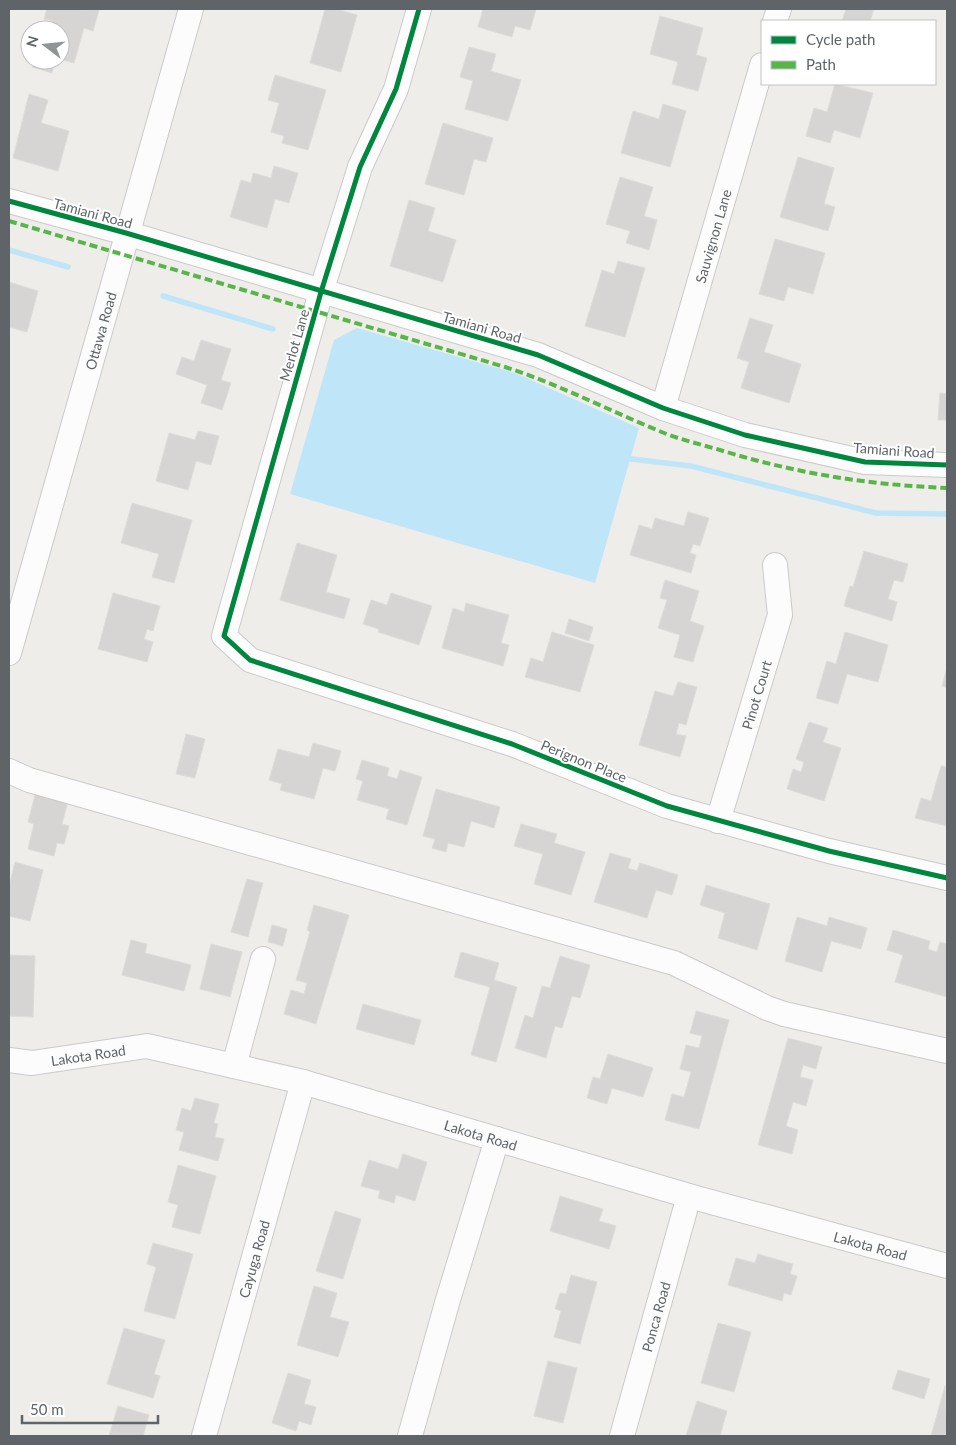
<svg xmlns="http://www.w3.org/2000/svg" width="956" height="1445" viewBox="0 0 956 1445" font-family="Lato,sans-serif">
	<rect width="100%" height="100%" fill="#efede9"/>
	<path fill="#bee6f8" d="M 357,328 L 515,373 L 639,428 L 595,583 L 290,494 L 334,340 Z"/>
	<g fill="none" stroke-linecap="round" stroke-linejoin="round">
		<g stroke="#bee6f8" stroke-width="5.5">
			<path d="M 9,250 L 68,267"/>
			<path d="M 163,296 L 273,329"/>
			<path d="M 623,458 L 691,466 L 876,513 L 947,514"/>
		</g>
	</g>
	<g fill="#d6d5d3" stroke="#dedcd8">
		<path d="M 47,9 L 99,10 L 93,31 L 84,28 L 74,63 L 60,59 L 60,30 L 50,30 L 53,21 L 44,19 Z"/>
		<path d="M 325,9 L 336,9 L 357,15 L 341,72 L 310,63 Z"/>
		<path d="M 483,9 L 536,9 L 530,30 L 515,26 L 512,37 L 478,27 Z"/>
		<path d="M 846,9 L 874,9 L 870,21 L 842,21 Z"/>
		<path d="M 660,16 L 703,28 L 696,55 L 707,58 L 698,91 L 672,84 L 678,62 L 650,54 Z"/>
		<path d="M 469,47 L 496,54 L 491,71 L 521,80 L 508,121 L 465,109 L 473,81 L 460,77 Z"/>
		<path d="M 34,60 L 55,60 L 52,73 L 32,67 Z"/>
		<path d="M 275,75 L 326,90 L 308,150 L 282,143 L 284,136 L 271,132 L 279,103 L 268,100 Z"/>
		<path d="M 835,84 L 873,93 L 860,138 L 834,130 L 830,143 L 806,136 L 814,108 L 827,112 Z"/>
		<path d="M 29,94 L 48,100 L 41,123 L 69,131 L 58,171 L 13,158 Z"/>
		<path d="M 663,104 L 686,111 L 670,167 L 621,153 L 633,111 L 659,119 Z"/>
		<path d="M 443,123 L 493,138 L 486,162 L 474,159 L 464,195 L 425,184 Z"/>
		<path d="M 798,157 L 834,168 L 824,204 L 835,207 L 828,231 L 780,217 Z"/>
		<path d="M 274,166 L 298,173 L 289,203 L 275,199 L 267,228 L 230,217 L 241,180 L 251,183 L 253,173 L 271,178 Z"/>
		<path d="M 620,177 L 653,187 L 644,216 L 657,220 L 649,250 L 626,243 L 630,231 L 606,224 Z"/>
		<path d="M 409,200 L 435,208 L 428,231 L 456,240 L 443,282 L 390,266 Z"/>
		<path d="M 775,239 L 825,253 L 813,294 L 788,287 L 784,301 L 759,294 Z"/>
		<path d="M 618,261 L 645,268 L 625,337 L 585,326 L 602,270 L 614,274 Z"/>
		<path d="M 9,282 L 38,291 L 27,332 L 9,327 Z"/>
		<path d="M 750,318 L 773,325 L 764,352 L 801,364 L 789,403 L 741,388 L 749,362 L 737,358 Z"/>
		<path d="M 201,340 L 231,349 L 221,380 L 231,383 L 222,410 L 201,403 L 207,385 L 176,374 L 182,357 L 194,361 Z"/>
		<path d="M 940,393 L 947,394 L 947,420 L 938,420 Z"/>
		<path d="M 198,431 L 219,436 L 211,465 L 196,461 L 188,490 L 156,481 L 169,433 L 195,440 Z"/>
		<path d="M 132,503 L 192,520 L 174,583 L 152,577 L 159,554 L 121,543 Z"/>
		<path d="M 688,512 L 709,518 L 700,546 L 693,544 L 690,553 L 696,555 L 691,573 L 630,555 L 639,525 L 652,529 L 655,518 L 684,526 Z"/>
		<path d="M 297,543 L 337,555 L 326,592 L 350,599 L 344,619 L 280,600 Z"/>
		<path d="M 864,551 L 908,564 L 903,582 L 894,580 L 888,599 L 897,602 L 892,621 L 844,606 L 850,586 L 853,587 Z"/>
		<path d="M 665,580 L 699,591 L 690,621 L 704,626 L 693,662 L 674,657 L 680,635 L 658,628 L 667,600 L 660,598 Z"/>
		<path d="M 113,593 L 160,606 L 153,631 L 147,629 L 144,639 L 153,642 L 147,662 L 98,649 Z"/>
		<path d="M 391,593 L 432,606 L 419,645 L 378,632 L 379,629 L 363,624 L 371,600 L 387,605 Z"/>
		<path d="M 466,603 L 509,615 L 501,643 L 509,645 L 503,666 L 442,648 L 453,608 L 464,612 Z"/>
		<path d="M 569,619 L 593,627 L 589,641 L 565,633 Z"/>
		<path d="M 552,632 L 594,645 L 580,692 L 525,677 L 531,658 L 543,662 Z"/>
		<path d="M 845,632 L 888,645 L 878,682 L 847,674 L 838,704 L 816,698 L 827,661 L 836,664 Z"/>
		<path d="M 947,668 L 947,688 L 942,686 Z"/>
		<path d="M 678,682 L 697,687 L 686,725 L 679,723 L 676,734 L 686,736 L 680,757 L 639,745 L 655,691 L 673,696 Z"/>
		<path d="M 809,722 L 828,728 L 823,742 L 841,748 L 824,801 L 787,789 L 793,769 L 801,772 L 804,762 L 796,759 Z"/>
		<path d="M 186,734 L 205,739 L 195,778 L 176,774 Z"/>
		<path d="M 313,743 L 341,751 L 335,771 L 323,768 L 314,799 L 280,790 L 282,784 L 269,780 L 278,749 L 309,757 Z"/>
		<path d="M 362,760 L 389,768 L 387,776 L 397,779 L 400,770 L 422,777 L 407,825 L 386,819 L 389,809 L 357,800 L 363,781 L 356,779 Z"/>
		<path d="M 941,766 L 947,767 L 947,826 L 915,818 L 921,798 L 931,801 Z"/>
		<path d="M 436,789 L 500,807 L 494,828 L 471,821 L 464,847 L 448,843 L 446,852 L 432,848 L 435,839 L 423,836 Z"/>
		<path d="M 36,792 L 68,801 L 62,824 L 69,826 L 64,844 L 57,843 L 54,856 L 28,849 L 34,824 L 28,822 Z"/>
		<path d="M 521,824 L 557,834 L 554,843 L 585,852 L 571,895 L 534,884 L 543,854 L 514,846 Z"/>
		<path d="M 610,853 L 631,859 L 628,868 L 637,871 L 640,863 L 678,875 L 672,895 L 656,890 L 647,918 L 594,902 Z"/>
		<path d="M 15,862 L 43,870 L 30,921 L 9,916 L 9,887 Z"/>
		<path d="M 247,879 L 263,883 L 248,937 L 231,932 Z"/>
		<path d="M 706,885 L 770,904 L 757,950 L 718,938 L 725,913 L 700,905 Z"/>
		<path d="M 314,905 L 349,915 L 316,1024 L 284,1014 L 291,990 L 304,994 L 307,983 L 296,980 L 310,932 L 307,930 Z"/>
		<path d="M 797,917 L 827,926 L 829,917 L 867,928 L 861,949 L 831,941 L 822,972 L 785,961 Z"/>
		<path d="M 272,925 L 287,929 L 283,946 L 268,942 Z"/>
		<path d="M 893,930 L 930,941 L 928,949 L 937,952 L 940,942 L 947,944 L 947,997 L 895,982 L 903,955 L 887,950 Z"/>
		<path d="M 131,940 L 147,944 L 145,953 L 191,965 L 184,991 L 122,975 Z"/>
		<path d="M 211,944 L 242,952 L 230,997 L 200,989 Z"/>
		<path d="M 461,952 L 499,963 L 494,980 L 517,987 L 496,1062 L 471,1055 L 490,987 L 454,977 Z"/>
		<path d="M 9,955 L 35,956 L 33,1017 L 9,1016 Z"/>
		<path d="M 560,956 L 590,965 L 580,998 L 572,996 L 562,1028 L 555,1026 L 546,1058 L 515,1048 L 525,1015 L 533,1018 L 542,986 L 550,988 Z"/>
		<path d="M 363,1004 L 421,1020 L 414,1045 L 356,1029 Z"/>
		<path d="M 696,1011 L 729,1020 L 699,1129 L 665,1120 L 672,1094 L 684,1097 L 691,1072 L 680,1069 L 686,1045 L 699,1048 L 702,1036 L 690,1033 Z"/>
		<path d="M 788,1038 L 822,1047 L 816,1069 L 803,1065 L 800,1077 L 813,1080 L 806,1106 L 793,1102 L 786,1126 L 798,1130 L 792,1154 L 758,1145 Z"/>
		<path d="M 608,1054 L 653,1068 L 643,1097 L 612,1088 L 607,1104 L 587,1098 L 593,1077 L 600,1079 Z"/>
		<path d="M 195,1098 L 219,1104 L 214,1123 L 218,1124 L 215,1137 L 224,1139 L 218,1161 L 179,1150 L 184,1132 L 176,1130 L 182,1108 L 191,1111 Z"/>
		<path d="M 403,1154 L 427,1162 L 415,1201 L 396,1195 L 394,1203 L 378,1198 L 380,1191 L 361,1186 L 369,1160 L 398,1169 Z"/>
		<path d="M 178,1165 L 216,1176 L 200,1234 L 172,1227 L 178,1205 L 168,1202 Z"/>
		<path d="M 560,1196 L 603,1209 L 599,1221 L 616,1226 L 609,1249 L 550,1231 Z"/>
		<path d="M 335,1211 L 361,1219 L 343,1279 L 316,1271 Z"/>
		<path d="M 153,1243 L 193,1254 L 175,1319 L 144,1311 L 156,1267 L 147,1264 Z"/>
		<path d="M 758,1254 L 793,1264 L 790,1274 L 797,1276 L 791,1295 L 784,1293 L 782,1301 L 728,1285 L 736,1258 L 755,1263 Z"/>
		<path d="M 571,1275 L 597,1282 L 580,1344 L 554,1337 L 561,1311 L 555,1309 L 560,1293 L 566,1294 Z"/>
		<path d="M 314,1286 L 337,1293 L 330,1317 L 349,1322 L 338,1357 L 297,1345 Z"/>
		<path d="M 718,1323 L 751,1332 L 734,1392 L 701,1383 Z"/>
		<path d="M 124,1328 L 165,1340 L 154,1374 L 160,1376 L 153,1398 L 107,1384 Z"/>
		<path d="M 548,1361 L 577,1368 L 563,1423 L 534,1416 Z"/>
		<path d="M 898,1370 L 930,1379 L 924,1399 L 892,1389 Z"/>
		<path d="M 288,1373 L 311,1380 L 304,1404 L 316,1407 L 311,1425 L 299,1421 L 296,1431 L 272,1423 Z"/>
		<path d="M 945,1386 L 947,1436 L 931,1436 Z"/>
		<path d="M 697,1401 L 727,1411 L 720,1436 L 686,1436 Z"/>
		<path d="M 118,1406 L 149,1415 L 143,1436 L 109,1436 Z"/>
	</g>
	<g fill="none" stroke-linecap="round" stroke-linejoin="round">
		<defs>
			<g id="minor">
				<path d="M 419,9 L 396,89 L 360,167 L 321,292 L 224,636 L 250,660 L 512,744 L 667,806 L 829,851 L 947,878"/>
				<path d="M 775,21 L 779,9"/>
				<path d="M 9,201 L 126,233 L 538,355 L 663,408 L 745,435 L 865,462 L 947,465"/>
				<path id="s1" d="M 663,408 L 762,65"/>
				<path id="s2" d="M 9,653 L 191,9"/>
				<path d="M 9,771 L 29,780 L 674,963 L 767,1008 L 784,1014 L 947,1051"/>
				<path id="s3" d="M 718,821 L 780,615 L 775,565"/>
				<path id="s4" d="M 9,1060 L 32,1063 L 147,1046 L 303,1082 L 689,1196 L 947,1266"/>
				<path d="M 234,1066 L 263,959"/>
				<path id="s5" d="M 204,1436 L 303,1082"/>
				<path d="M 410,1436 L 447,1303 L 497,1139"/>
				<path id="s6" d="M 622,1436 L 689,1196"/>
			</g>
		</defs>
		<use href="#minor" stroke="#cacaca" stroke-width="26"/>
		<use href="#minor" stroke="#fdfcfc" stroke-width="24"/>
		<path stroke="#58b549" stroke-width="4" stroke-dasharray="8 4" stroke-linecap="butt" d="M 9,221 L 505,367 C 561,385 614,413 669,435 C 686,441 703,445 720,450 C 794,473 869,485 947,488"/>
		<defs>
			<g id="cycleway">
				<path d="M 419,9 L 396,89 L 360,167 L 321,292 L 224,636 L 250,660 L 512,744 L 667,806 L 829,851 L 947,878"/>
				<path d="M 9,201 L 126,233 L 538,355 L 663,408 L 745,435 L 865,462 L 947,465"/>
			</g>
		</defs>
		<use href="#cycleway" stroke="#fff" stroke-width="8"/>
		<use href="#cycleway" stroke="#00873e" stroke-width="5"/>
	</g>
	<g text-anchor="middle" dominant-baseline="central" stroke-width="4" stroke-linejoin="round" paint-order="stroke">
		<g font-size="14" fill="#5e6468" stroke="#fff">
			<text transform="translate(93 213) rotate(15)">Tamiani Road</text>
			<text stroke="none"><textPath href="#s1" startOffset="179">Sauvignon Lane</textPath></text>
			<text transform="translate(482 327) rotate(16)">Tamiani Road</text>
			<text stroke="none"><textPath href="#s2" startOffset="335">Ottawa Road</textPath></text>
			<text transform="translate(294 345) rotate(-74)">Merlot Lane</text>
			<text transform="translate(894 450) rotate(4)">Tamiani Road</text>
			<text stroke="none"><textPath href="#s3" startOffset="132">Pinot Court</textPath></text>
			<text transform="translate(584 761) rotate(22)">Perignon Place</text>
			<text stroke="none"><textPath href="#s4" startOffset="80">Lakota Road</textPath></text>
			<text stroke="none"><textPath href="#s4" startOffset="485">Lakota Road</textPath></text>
			<text stroke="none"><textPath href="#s4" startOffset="890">Lakota Road</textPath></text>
			<text stroke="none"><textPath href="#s5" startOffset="184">Cayuga Road</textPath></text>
			<text stroke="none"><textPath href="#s6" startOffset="124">Ponca Road</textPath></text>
		</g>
	</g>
	<rect width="956" height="1445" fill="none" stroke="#5e6468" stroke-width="20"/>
	<rect x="761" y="20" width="175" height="65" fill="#ffffff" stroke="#bfc1c3"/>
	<rect x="771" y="36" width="25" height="8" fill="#00873e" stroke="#bfc1c3"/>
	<text x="806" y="45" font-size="15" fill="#5e6468">Cycle path</text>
	<rect x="771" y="61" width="25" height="8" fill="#58b549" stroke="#bfc1c3"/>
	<text x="806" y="70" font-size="15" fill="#5e6468">Path</text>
	<g transform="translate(45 45) rotate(286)"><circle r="24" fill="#ffffff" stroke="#bfc1c3"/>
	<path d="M0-4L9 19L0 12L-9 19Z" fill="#919495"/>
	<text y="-8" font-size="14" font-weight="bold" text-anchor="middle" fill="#5e6468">N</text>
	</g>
	<path d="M22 1415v8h136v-8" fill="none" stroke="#5e6468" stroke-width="2.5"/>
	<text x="30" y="1415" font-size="15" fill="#5e6468" stroke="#ffffff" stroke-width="4" paint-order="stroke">50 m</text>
</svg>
